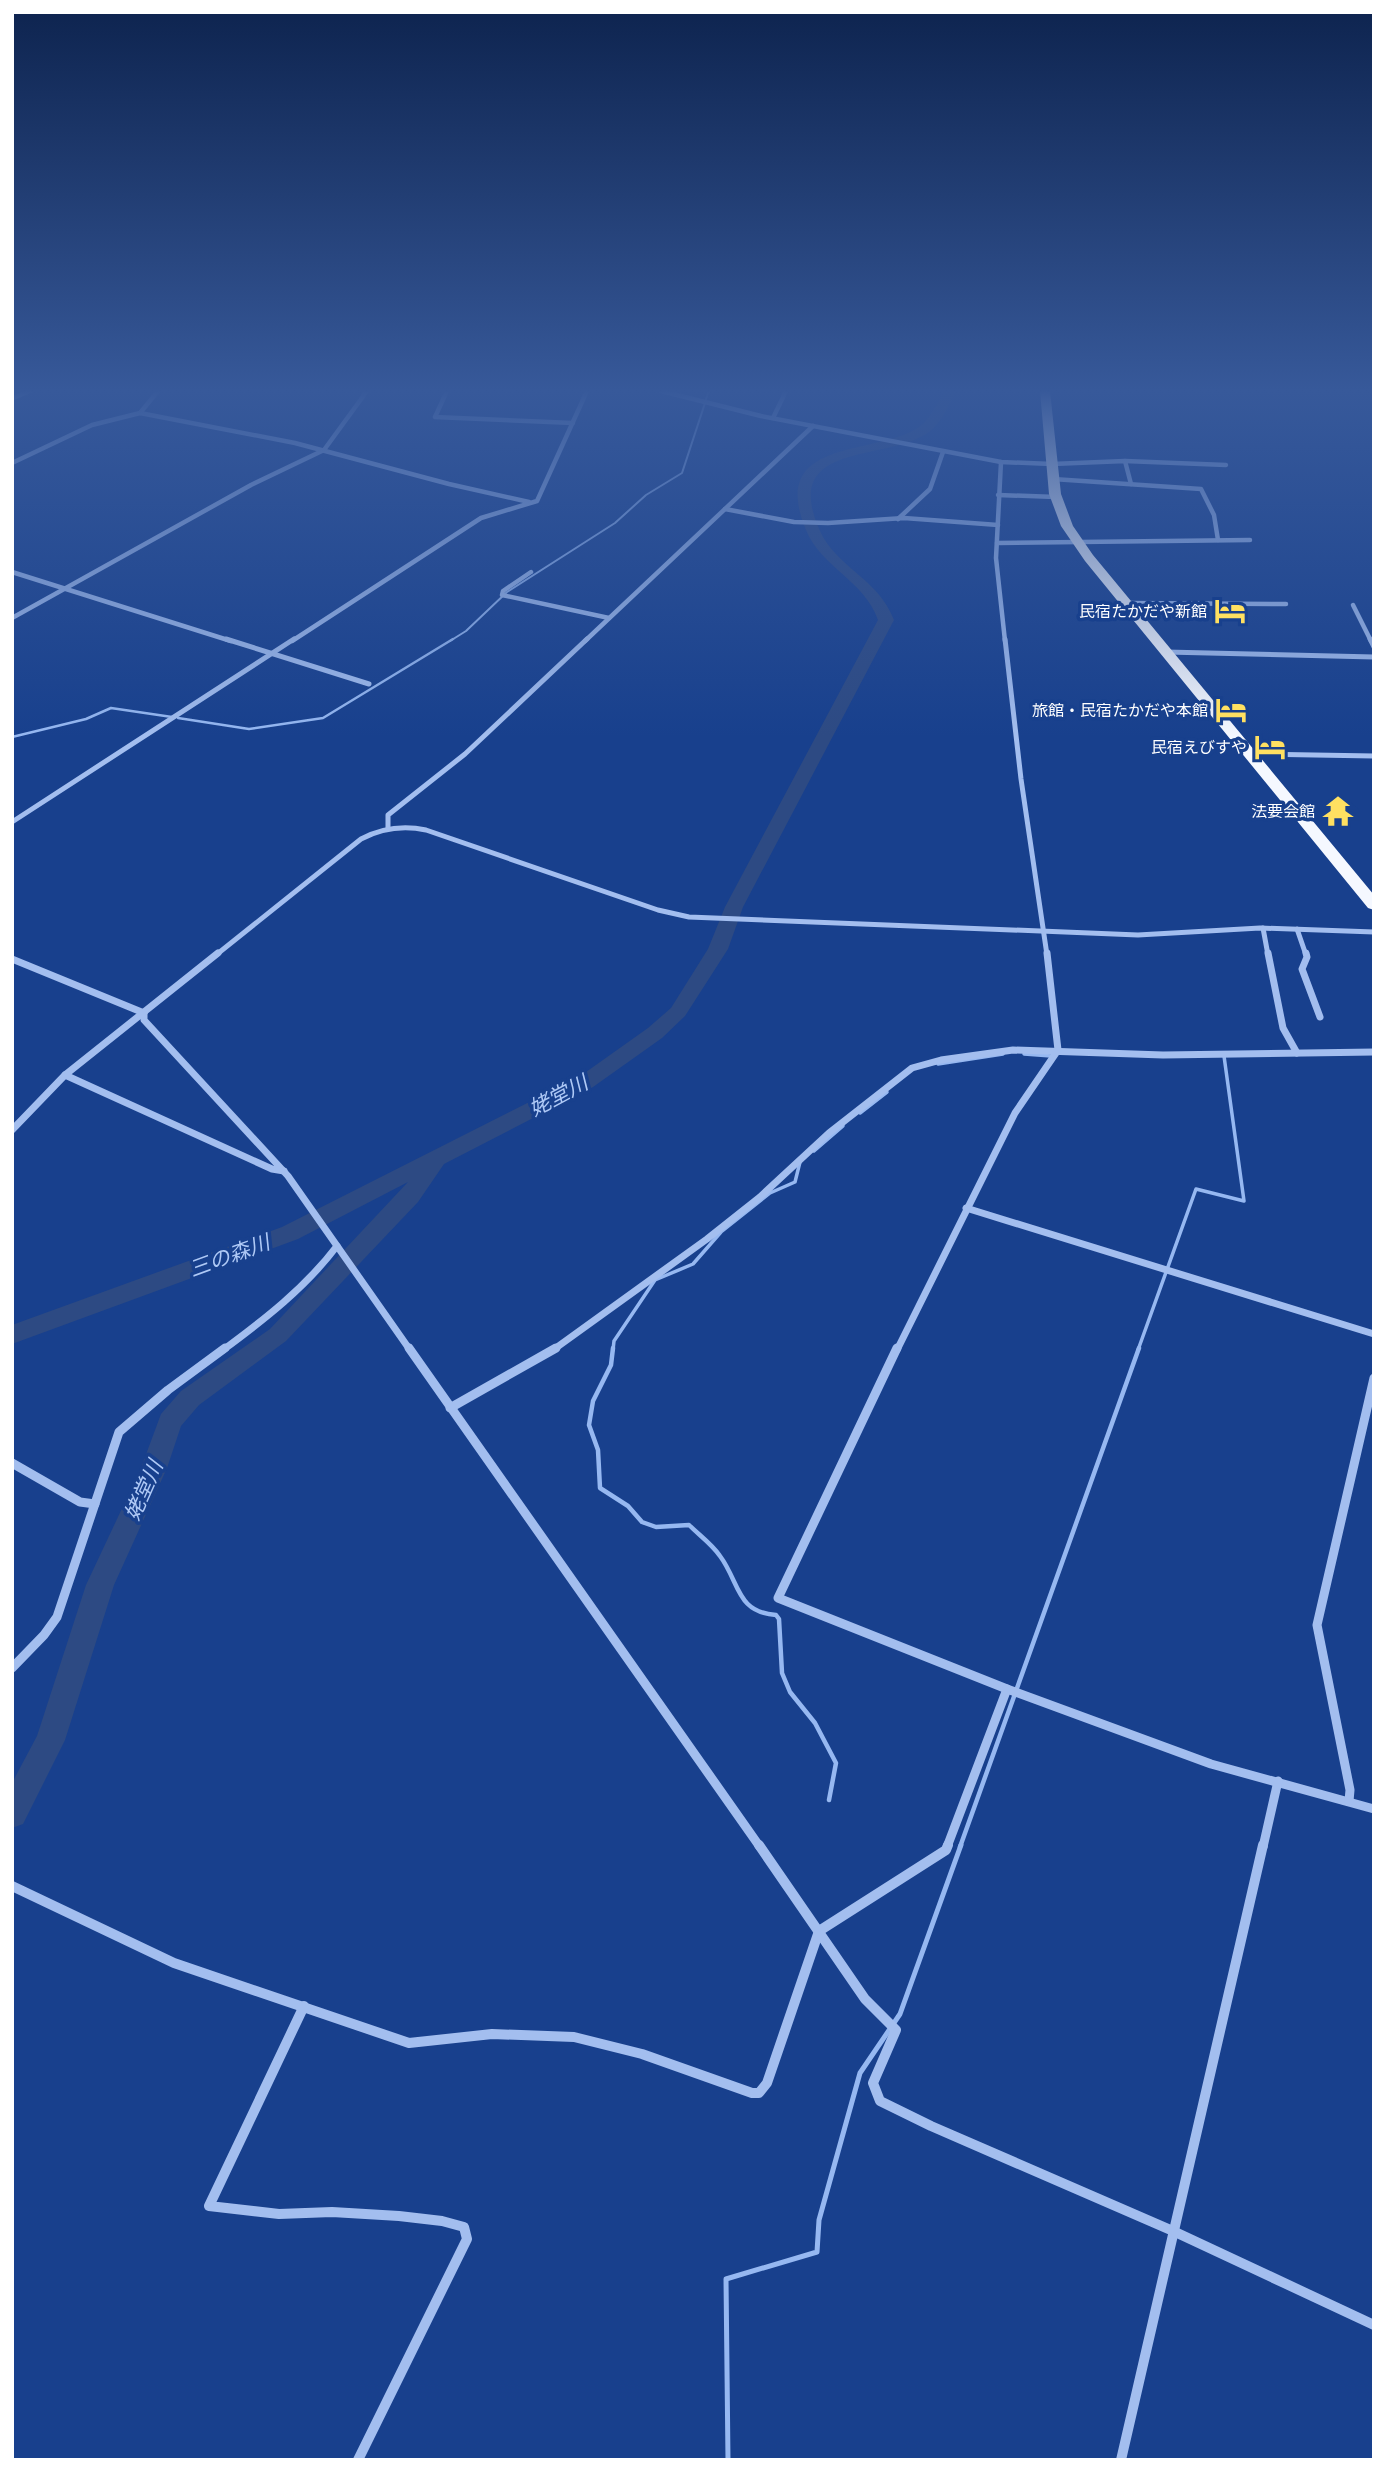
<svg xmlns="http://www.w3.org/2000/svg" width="1386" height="2472" viewBox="0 0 1386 2472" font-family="'Open Sans','Noto Sans JP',sans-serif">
	<rect width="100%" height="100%" fill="#18408d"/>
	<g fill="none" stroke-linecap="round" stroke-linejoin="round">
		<g stroke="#96b8f1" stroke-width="2">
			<path d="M 706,399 L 709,391"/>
			<path d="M 450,641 L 466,631 L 507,592 L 615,523 L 646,495 L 682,473 L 705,403"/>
		</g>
		<g stroke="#96b8f1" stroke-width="2.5">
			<path d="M 178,718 L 249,729 L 323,718 L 453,639"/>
			<path d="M 12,737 L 86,719 L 111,708 L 172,717"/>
		</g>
		<g stroke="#96b8f1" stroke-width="3.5">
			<path d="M 1024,1054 L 1051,1056"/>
			<path d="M 938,1064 L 1003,1054"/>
			<path d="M 860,1113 L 887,1092"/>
			<path d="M 814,1151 L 843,1126"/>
			<path d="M 613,1350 L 614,1341 L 655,1280 L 693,1264 L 721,1232 L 770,1193 L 795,1182 L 800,1162"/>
			<path d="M 1138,1350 L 1196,1189 L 1244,1201 L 1224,1056"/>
		</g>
		<g stroke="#96b8f1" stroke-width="4.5">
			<path d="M 613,1348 L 611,1365 L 593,1401 L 589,1425 L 598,1450 L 600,1488 L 628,1506 L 642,1522 L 656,1527 L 689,1525 C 699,1535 712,1544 720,1556 C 740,1583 736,1612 776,1615 L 779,1619 L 782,1673 L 790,1692 L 815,1723 L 836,1763 L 829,1800"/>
			<path d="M 960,1847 L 1139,1348"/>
		</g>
		<path stroke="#96b8f1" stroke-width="5" d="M 728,2460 L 726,2279 L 817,2252 L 819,2220 L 860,2073 L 900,2014 L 961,1845"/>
		<path fill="#2d4a83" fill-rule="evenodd" d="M 945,391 L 957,391 C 948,405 941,425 926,434 C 881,462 780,442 820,531 C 836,567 879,579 894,620 L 743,907 L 728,949 L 685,1016 L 662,1038 L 593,1087 L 444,1164 L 418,1202 L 286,1341 L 199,1405 L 181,1426 L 167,1468 L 114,1585 L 65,1740 L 23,1824 L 12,1828 L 12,1783 L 37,1736 L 86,1585 L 141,1468 L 161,1414 L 181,1391 L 270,1329 L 408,1182 L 298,1239 L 12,1344 L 12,1325 L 282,1227 L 579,1077 L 648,1028 L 671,1008 L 708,949 L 725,907 L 878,620 C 865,581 821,567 806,530 C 768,439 869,456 916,429 C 930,421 936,404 945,391 Z"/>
		<g stroke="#a3beef" stroke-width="4.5">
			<path d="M 447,391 L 435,417 L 573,423"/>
			<path d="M 661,391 L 761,416 L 1001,462 L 1052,464 L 1125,461 L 1131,484"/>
			<path d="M 140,413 L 295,443 L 449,484 L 529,502"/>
			<path d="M 773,418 L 786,391"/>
			<path d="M 1125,461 L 1226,465"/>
			<path d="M 1001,462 L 996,558 L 1005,641"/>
			<path d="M 12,463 L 92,425 L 140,413 L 158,391"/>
			<path d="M 1053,479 L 1201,489 L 1214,515 L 1218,540"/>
			<path d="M 998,495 L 1056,497"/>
			<path d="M 725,509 L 794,522 L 828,523 L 904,518 L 998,525"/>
			<path d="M 898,519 L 930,489 L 943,452"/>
			<path d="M 997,543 L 1250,540"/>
			<path d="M 12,572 L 231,641"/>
			<path d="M 531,572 L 503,591 L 502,595 L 609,618"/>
			<path d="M 1126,603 L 1286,604"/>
			<path d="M 1353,605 L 1371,641"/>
			<path d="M 12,618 L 251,485 L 324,450 L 367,391"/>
			<path d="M 292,641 L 481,518 L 537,501 L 587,391"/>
			<path d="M 585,641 L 813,426"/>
		</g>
		<g stroke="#a3beef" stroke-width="5">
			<path d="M 226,639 L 369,684"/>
			<path d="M 1005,639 L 1021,779 L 1047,955"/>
			<path d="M 1370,639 L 1374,647"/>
			<path d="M 1166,652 L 1374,657"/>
			<path d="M 1249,754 L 1374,756"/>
			<path d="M 12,822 L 294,639"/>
			<path d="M 388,828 L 388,815 L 465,754 L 587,639"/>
			<path d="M 1263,928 L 1268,955"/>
			<path d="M 1297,929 L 1306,955"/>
			<path d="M 216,955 L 361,839 C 382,828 402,825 426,830 L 658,910 L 689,917 L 1138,935 L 1260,928 L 1374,932"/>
		</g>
		<g stroke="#a3beef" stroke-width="7">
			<path d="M 1268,953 L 1283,1028 L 1297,1053"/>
			<path d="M 1306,953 L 1307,957 L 1302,969 L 1320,1017"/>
			<path d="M 12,959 L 144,1013"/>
			<path d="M 144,1013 L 144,1020 L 288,1176 L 410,1350"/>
			<path d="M 65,1075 L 272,1169 L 284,1171"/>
			<path d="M 12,1130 L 65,1075 L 218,953"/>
			<path d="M 966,1208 L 1374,1334"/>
			<path d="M 223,1350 C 265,1319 305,1288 337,1246"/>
			<path d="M 553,1350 L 707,1239 L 760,1197 L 829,1133 L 912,1068 L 941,1060 L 1013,1050 L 1163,1055 L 1374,1052"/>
			<path d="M 897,1350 L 1015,1113 L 1058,1050 L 1047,953"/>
		</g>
		<g stroke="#a3beef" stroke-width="9">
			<path d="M 409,1348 L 760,1847"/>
			<path d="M 897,1348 L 778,1598 L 1007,1689 L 1211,1764 L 1374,1809"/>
			<path d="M 450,1408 L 556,1348"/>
			<path d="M 12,1463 L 80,1502 L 95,1504"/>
			<path d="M 12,1668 L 44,1635 L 57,1617 L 119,1432 L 168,1390 L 225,1348"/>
			<path d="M 1349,1801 L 1350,1790 L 1317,1625 L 1374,1378"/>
			<path d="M 947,1847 L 1007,1689"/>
			<path d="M 1263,1847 L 1278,1781"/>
		</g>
		<g stroke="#a3beef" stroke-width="10">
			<path d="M 759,1845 L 865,1999 L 896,2030 L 873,2083 L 880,2101 L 931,2126 L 1173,2231 L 1374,2325"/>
			<path d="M 12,1886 L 174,1963 L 409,2043 L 492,2034 L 574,2037 L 642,2054 L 752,2093 L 759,2093 L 767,2083 L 819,1931 L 946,1850 L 948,1845"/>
			<path d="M 304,2006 L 209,2206 L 279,2214 L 332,2212 L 399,2216 L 442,2221 L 464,2227 L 467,2239 L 358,2460"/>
			<path d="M 1121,2460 L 1263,1845"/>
		</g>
		<path fill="#d1dffa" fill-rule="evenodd" d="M 26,391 L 35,391 L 12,401 L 12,396 Z"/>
		<path fill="#f5f8ff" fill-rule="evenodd" d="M 1040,391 L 1050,391 L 1061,494 L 1073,526 L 1093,555 L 1374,895 L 1374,910 L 1368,908 L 1085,561 L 1061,526 L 1049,494 Z"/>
	</g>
	<linearGradient id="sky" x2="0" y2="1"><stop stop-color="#0d234e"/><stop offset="0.53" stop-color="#37599a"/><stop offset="1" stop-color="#37599a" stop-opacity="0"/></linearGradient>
	<rect width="1386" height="737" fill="url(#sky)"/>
	<defs>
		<symbol id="hotel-bare" viewBox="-9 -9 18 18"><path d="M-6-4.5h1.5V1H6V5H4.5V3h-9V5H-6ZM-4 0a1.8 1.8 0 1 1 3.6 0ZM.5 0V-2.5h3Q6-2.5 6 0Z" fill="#ffe061" stroke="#18408d" stroke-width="2.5" paint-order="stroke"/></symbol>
		<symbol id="temple-bare" viewBox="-9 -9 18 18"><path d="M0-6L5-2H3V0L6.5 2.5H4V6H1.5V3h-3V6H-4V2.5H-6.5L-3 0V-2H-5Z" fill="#ffe061" stroke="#18408d" stroke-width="2.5" paint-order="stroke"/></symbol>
	</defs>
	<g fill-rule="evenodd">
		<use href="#hotel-bare" x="1208" y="589" width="44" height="44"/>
		<use href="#hotel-bare" x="1209" y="688" width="44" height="44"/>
		<use href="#hotel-bare" x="1248" y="725" width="44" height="44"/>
		<use href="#temple-bare" x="1316" y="789" width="44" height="44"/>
	</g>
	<g text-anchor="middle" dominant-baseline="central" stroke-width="7" stroke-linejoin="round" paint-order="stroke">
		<g font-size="16" fill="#fff" stroke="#18408d" text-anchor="end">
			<text x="1207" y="611">民宿たかだや新館</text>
			<text x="1208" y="710">旅館・民宿たかだや本館</text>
			<text x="1247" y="747">民宿えびすや</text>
			<text x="1315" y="811">法要会館</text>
		</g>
		<g font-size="21" font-style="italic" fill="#afc9f6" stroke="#18408d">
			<text transform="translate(558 1095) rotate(-28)">姥堂川</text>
			<text transform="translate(229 1255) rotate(-20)">三の森川</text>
			<text transform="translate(143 1490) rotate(-66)">姥堂川</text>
		</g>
	</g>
	<rect width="1386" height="2472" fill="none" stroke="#ffffff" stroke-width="28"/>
</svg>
